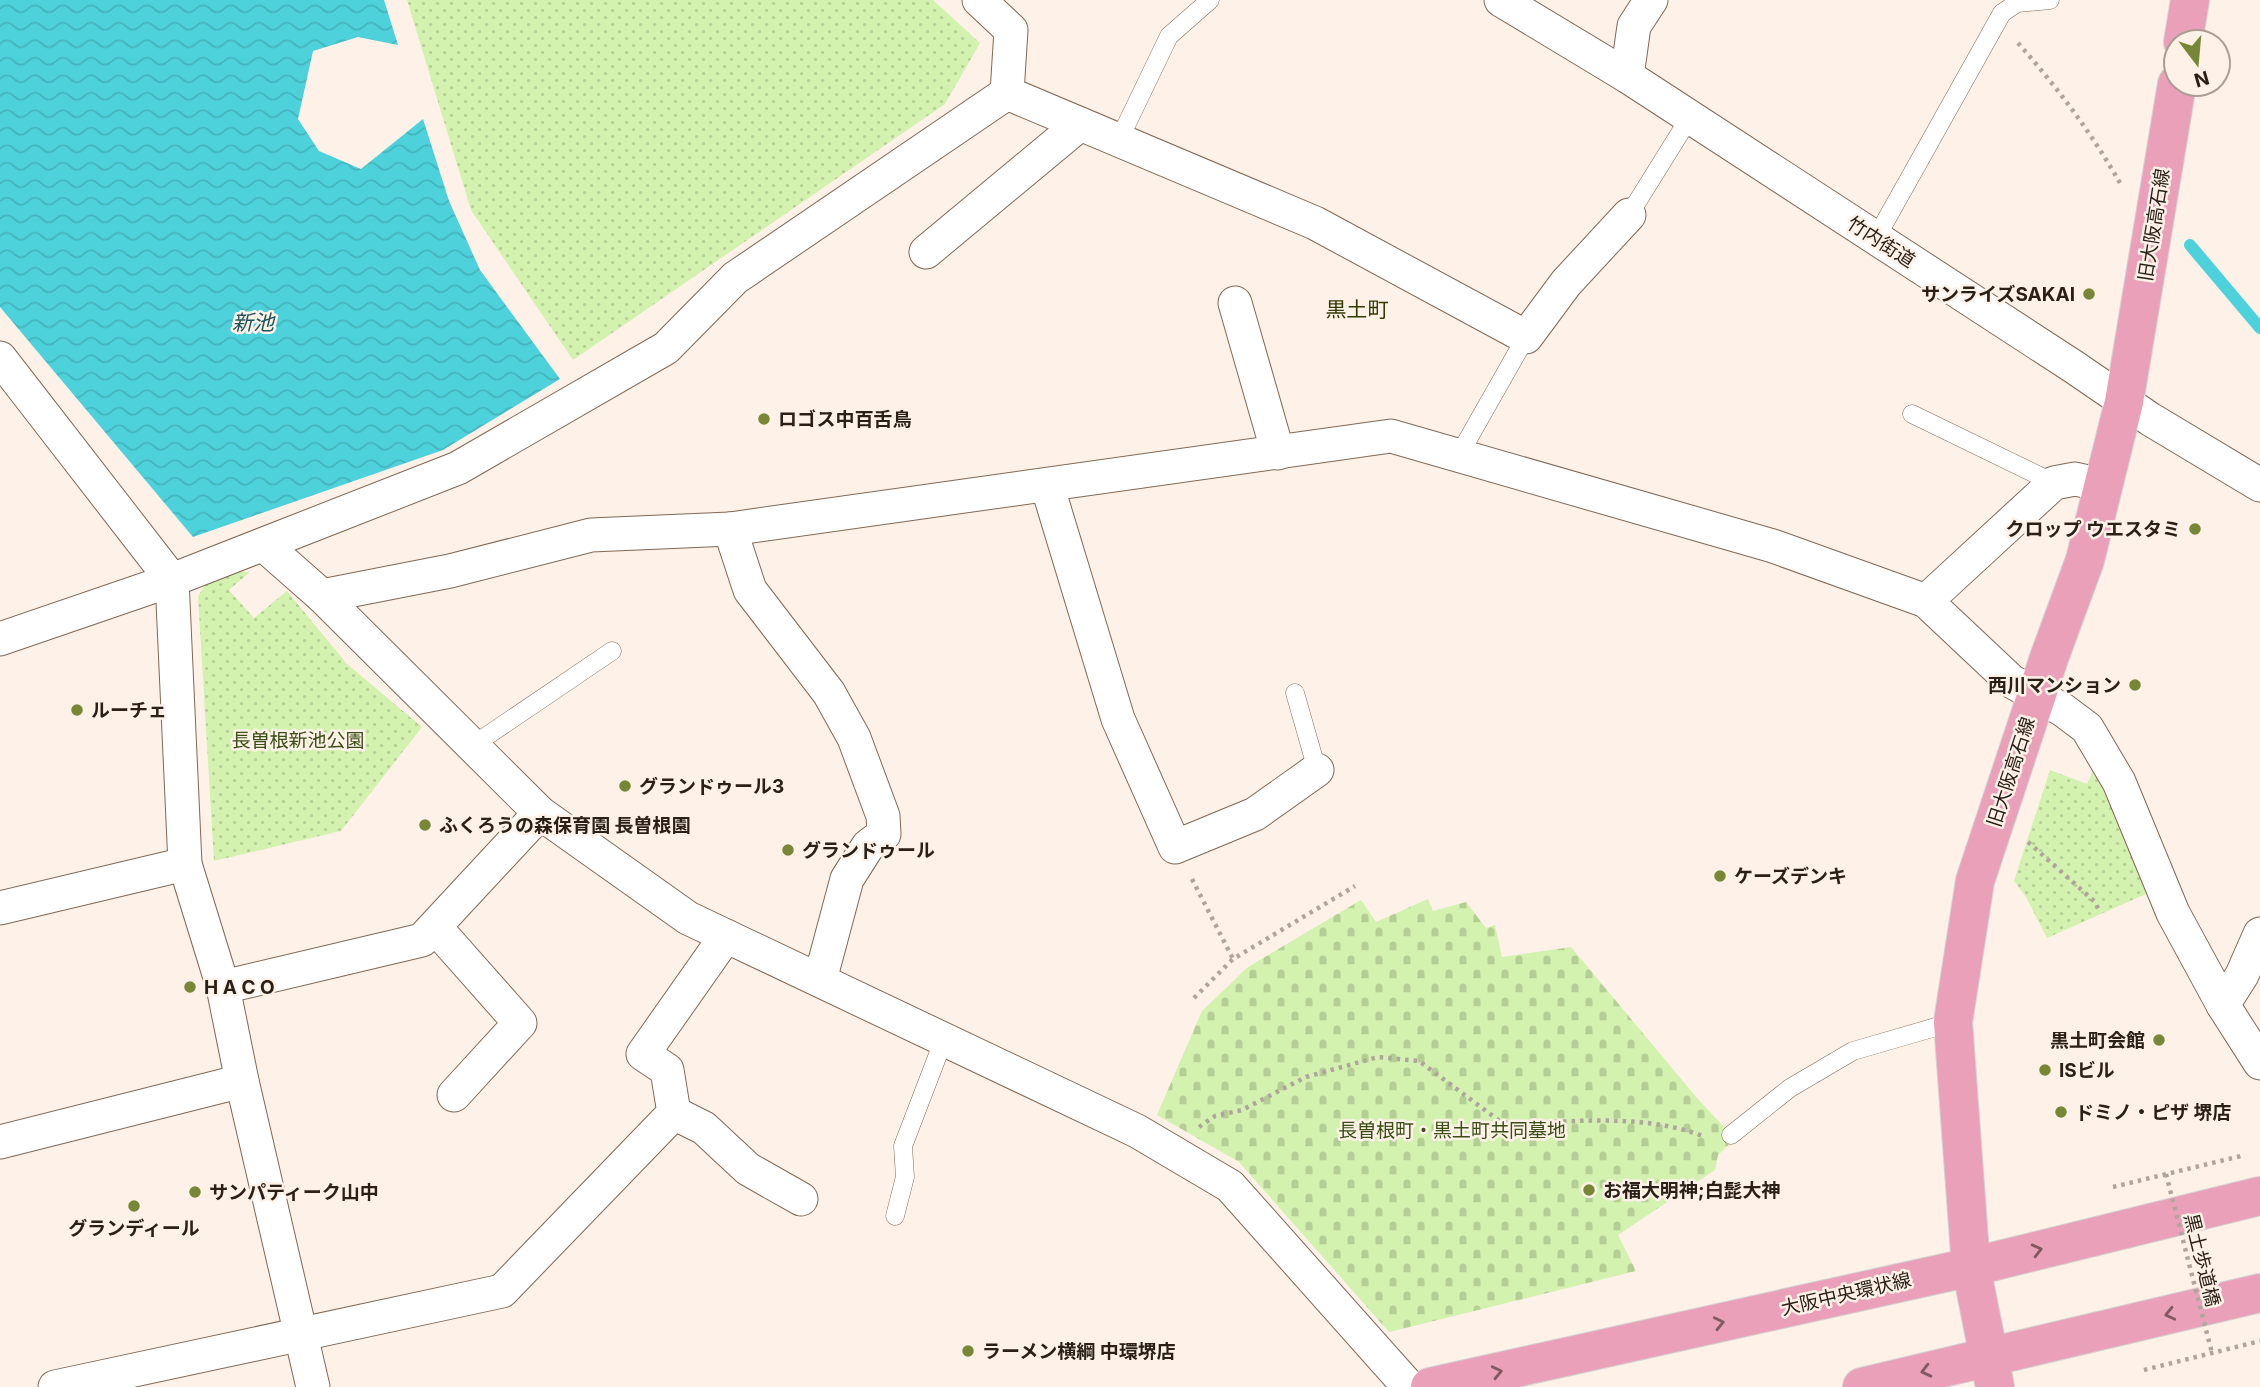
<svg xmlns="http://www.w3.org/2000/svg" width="2260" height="1387" viewBox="0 0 2260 1387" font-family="Inter,'Noto Sans JP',sans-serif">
	<defs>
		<pattern id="cemetery-stones" width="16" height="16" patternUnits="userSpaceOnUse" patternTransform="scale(1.75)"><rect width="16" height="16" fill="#d3f1af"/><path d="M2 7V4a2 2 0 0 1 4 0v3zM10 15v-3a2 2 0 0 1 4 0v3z" fill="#b5ce96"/></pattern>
		<pattern id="park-dots" width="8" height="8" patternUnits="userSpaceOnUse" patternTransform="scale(1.75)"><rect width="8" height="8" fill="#d3f1af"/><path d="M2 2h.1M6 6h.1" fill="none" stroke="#b5ce96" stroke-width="1.8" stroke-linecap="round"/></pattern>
		<pattern id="water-waves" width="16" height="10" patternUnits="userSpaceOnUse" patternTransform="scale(1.75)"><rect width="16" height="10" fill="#4dd2dc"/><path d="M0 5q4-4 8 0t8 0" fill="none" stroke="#43b4bc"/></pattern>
	</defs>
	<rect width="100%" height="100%" fill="#fdf1e8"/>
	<path fill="url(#cemetery-stones)" d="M 1428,899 L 1433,911 L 1466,902 L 1486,928 L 1495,925 L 1502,957 L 1571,947 L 1697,1098 L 1735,1139 L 1718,1155 L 1715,1170 L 1618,1235 L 1636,1271 L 1389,1332 L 1239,1162 L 1157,1115 L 1202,1011 L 1248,967 L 1361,900 L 1376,922 Z"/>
	<g fill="url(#park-dots)">
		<path d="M 407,0 L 933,0 L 980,43 L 945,104 L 573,360 L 471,210 Z"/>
		<path d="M 229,572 L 250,572 L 229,590 L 254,618 L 287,591 L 347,664 L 422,727 L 341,831 L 214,861 L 198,596 L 209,579 Z"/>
		<path d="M 2096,764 L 2148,893 L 2047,938 L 2026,897 L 2014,881 L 2050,770 L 2087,784 Z"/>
	</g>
	<path fill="url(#water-waves)" d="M 0,0 L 384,0 L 398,45 L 358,37 L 313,51 L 298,119 L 319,151 L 361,169 L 423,119 L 449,201 L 480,270 L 560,379 L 443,450 L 193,537 L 0,307 Z"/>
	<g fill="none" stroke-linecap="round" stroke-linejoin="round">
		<path stroke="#4dd2dc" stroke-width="12" d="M 2190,245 L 2260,328"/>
		<defs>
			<g id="lane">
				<path d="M 1119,140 L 1169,36 L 1210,0"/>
				<path d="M 1629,215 L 1690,117"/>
				<path d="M 1876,238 L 2002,13 L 2017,3 L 2050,0"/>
				<path d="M 1912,414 L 2054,483"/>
				<path d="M 1459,455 L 1526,337"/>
				<path d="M 1295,693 L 1317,770"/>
				<path d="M 472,746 L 612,651"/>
				<path d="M 1731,1135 L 1790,1088 L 1853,1051 L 1953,1022"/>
				<path d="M 895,1216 L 905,1177 L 903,1146 L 944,1039"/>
			</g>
			<g id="street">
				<path d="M 1501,0 L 1627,76 L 2074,367 L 2150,419 L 2260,485"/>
				<path d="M 1627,76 L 1634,26 L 1651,0"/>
				<path d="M 1007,93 L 1315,223 L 1526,337 L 1566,283 L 1629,215"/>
				<path d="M 926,252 L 1080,124"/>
				<path d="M 1235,303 L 1278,453"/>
				<path d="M 0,358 L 172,580 L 185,864 L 223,987 L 242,1081 L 313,1387"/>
				<path d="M 1047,485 L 1118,719 L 1175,847 L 1255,814 L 1317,770"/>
				<path d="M 730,529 L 750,590 L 829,693 L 854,738 L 883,816 L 884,834 L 868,846 L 847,879 L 820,980"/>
				<path d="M 264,545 L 322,596 L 540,813 L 688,918 L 1137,1131 L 1230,1186 L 1409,1387"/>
				<path d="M 322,596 L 450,571 L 591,535 L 730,529 L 1391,436 L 1773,546 L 1926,601 L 2011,681 L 2063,710 L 2087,728 L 2119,782 L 2173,913 L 2223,1005 L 2260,1063"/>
				<path d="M 1926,601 L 2054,483 L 2075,479 L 2102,485"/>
				<path d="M 0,639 L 172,580 L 458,468 L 666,348 L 735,278 L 1007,93 L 1011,30 L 979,0"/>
				<path d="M 0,908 L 185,864"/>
				<path d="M 435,927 L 520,1023 L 454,1095"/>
				<path d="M 223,987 L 422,940 L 540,813"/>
				<path d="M 2223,1005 L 2242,975 L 2260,934"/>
				<path d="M 674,1113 L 704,1128 L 748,1169 L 801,1199"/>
				<path d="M 0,1142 L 242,1081"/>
				<path d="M 55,1387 L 502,1291 L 674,1113 L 667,1070 L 643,1054 L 726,936"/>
			</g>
			<g id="primary">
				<path d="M 2183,42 L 2190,0"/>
				<path d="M 1430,1387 L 1971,1267 L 2260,1196"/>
				<path d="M 1862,1387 L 2260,1293"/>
				<path d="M 1995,1387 L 1971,1267 L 1953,1022 L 1975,881 L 2049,658 L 2085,560 L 2124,402 L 2177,84"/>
			</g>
		</defs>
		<use href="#lane" stroke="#816854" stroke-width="19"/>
		<use href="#street" stroke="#816854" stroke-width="35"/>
		<use href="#primary" stroke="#d4d2d1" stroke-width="40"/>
		<g stroke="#b0a59c" stroke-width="4.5" stroke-dasharray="3.5 5" stroke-linecap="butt">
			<path d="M 2018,43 C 2056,86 2091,132 2120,183"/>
			<path d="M 2028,842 L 2094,901 L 2100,912"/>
			<path d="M 1192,879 L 1233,959"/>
			<path d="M 1194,998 L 1233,959 L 1355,886"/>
			<path d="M 1199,1127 L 1215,1116 L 1242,1110 L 1306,1077 L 1378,1057 L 1419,1061 L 1501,1122 L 1517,1124 C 1578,1121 1644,1114 1703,1136"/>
			<path d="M 2113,1187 L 2241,1156"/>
			<path d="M 2144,1370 L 2260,1341"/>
		</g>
		<use href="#lane" stroke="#fff" stroke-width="18"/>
		<use href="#street" stroke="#fff" stroke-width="33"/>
		<use href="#primary" stroke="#eaa0b9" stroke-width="38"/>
		<path stroke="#b0a59c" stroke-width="4.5" stroke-dasharray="3.5 5" stroke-linecap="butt" d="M 2166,1174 L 2212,1353"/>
	</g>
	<defs><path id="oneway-chevron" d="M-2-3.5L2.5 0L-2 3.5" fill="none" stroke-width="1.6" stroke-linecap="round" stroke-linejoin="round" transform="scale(1.75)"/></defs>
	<g stroke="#805a60">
		<use href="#oneway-chevron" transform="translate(2037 1250) rotate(-14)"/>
		<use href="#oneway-chevron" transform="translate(2170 1314) rotate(167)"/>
		<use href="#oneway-chevron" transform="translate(1719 1323) rotate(-13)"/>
		<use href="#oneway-chevron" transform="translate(1926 1371) rotate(166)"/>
		<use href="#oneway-chevron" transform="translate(1497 1372) rotate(-13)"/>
	</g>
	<g fill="#778736" stroke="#fdf1e8" stroke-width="2.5">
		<circle cx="2089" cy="294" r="7"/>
		<circle cx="764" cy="419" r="7"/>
		<circle cx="2195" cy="529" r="7"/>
		<circle cx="2135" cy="685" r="7"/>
		<circle cx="77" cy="710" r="7"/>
		<circle cx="625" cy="786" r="7"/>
		<circle cx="425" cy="825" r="7"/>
		<circle cx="788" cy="850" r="7"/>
		<circle cx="1720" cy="876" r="7"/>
		<circle cx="190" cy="987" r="7"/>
		<circle cx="2159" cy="1040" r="7"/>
		<circle cx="2045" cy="1070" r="7"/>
		<circle cx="2061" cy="1112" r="7"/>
		<circle cx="1589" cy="1190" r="7"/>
		<circle cx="195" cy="1192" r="7"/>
		<circle cx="134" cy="1206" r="7"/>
		<circle cx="968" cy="1351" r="7"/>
	</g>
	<g text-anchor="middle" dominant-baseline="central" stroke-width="5" stroke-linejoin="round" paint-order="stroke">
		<g font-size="19" fill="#2a2017" stroke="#fdf1e8">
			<text transform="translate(2154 225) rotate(-81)">旧大阪高石線</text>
			<text transform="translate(1881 242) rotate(33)">竹内街道</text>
			<text transform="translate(2011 772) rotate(-72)">旧大阪高石線</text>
			<text transform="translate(2202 1260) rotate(76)">黒土歩道橋</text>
			<text transform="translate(1846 1294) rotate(-13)">大阪中央環状線</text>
		</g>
		<g font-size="19" font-weight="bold" fill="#2a2017" stroke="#fdf1e8" text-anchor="start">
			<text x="2075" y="294" text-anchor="end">サンライズSAKAI</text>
			<text x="778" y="419">ロゴス中百舌鳥</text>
			<text x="2181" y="529" text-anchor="end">クロップ ウエスタミ</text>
			<text x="2121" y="685" text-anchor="end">西川マンション</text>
			<text x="91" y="710">ルーチェ</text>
			<text x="639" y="786">グランドゥール3</text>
			<text x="439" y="825">ふくろうの森保育園 長曽根園</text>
			<text x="802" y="850">グランドゥール</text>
			<text x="1734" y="876">ケーズデンキ</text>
			<text x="204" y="987">H A C O</text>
			<text x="2145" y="1040" text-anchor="end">黒土町会館</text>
			<text x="2059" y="1070">ISビル</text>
			<text x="2075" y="1112">ドミノ・ピザ 堺店</text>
			<text x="1603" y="1190">お福大明神;白髭大神</text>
			<text x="209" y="1192">サンパティーク山中</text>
			<text x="134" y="1228" text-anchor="middle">グランディール</text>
			<text x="982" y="1351">ラーメン横綱 中環堺店</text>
		</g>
		<g font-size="19" fill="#394f16" stroke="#fdf1e8">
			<text x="298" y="740">長曽根新池公園</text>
			<text x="1452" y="1130">長曽根町・黒土町共同墓地</text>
		</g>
		<g font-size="21" fill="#333c00" stroke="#fdf1e8">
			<text x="1357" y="309">黒土町</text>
		</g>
		<g font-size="21" font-style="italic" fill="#1b5357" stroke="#fdf1e8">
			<text x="253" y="322">新池</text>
		</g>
	</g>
	<g transform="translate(2197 63) rotate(164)"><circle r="33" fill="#fdf1e8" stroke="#a99d94" stroke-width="2"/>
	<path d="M0-5L12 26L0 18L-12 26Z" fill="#778736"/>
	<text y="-10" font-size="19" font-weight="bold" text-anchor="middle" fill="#2a2017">N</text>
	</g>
</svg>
